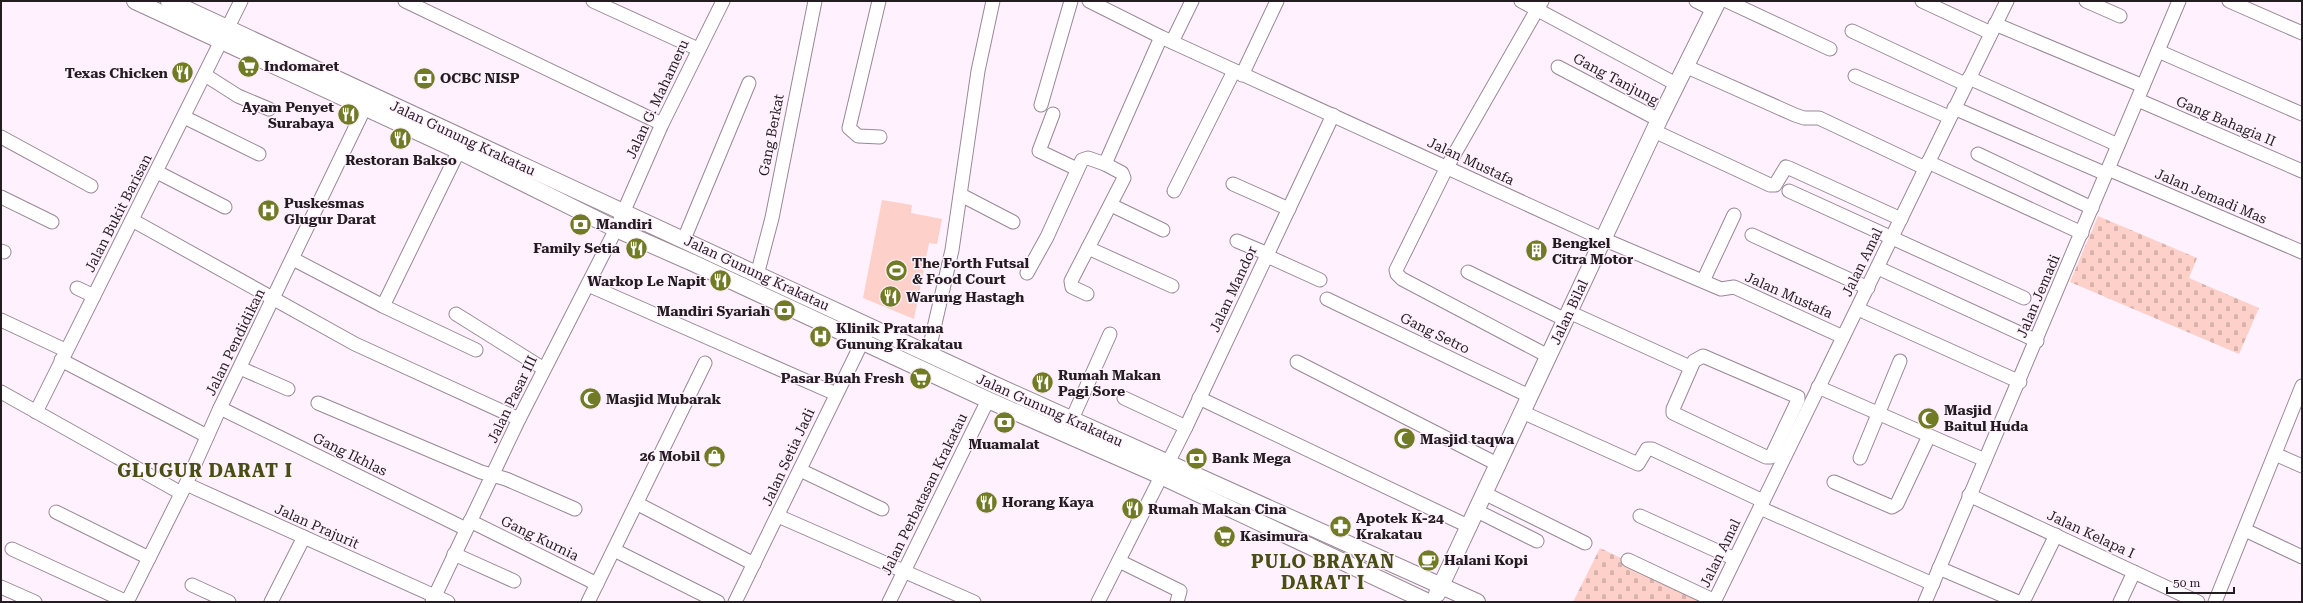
<svg xmlns="http://www.w3.org/2000/svg" width="2303" height="603" viewBox="0 0 2303 603" font-family="'Roboto Serif',serif">
	<defs>
		<pattern id="cemetery-stones" width="16" height="16" patternUnits="userSpaceOnUse"><rect width="16" height="16" fill="#fdd0c9"/><path d="M2 7V4a2 2 0 0 1 4 0v3zM10 15v-3a2 2 0 0 1 4 0v3z" fill="#d9b2ac"/></pattern>
	</defs>
	<rect width="100%" height="100%" fill="#fff1fd"/>
	<g fill="url(#cemetery-stones)">
		<path d="M 2098,216 L 2197,258 L 2189,278 L 2259,308 L 2239,354 L 2070,282 Z"/>
		<path d="M 1600,548 L 1710,601 L 1573,602 Z"/>
	</g>
	<path fill="#fdd0c9" d="M 882,200 L 912,205 L 911,213 L 942,219 L 937,244 L 929,243 L 914,319 L 863,298 Z"/>
	<g fill="none" stroke-linecap="round" stroke-linejoin="round">
		<defs>
			<g id="minor">
				<path d="M 405,1 L 662,124"/>
				<path d="M 593,1 L 698,49"/>
				<path d="M 879,1 L 849,128 L 858,136 L 880,137"/>
				<path d="M 1089,1 L 1161,37 L 1603,239 L 1721,289 L 1734,287 L 1843,337"/>
				<path d="M 1521,1 L 1676,84"/>
				<path d="M 1542,1 L 1447,167 L 1396,270 L 1397,274 L 1402,279 L 1548,356"/>
				<path d="M 1696,1 L 1714,10"/>
				<path d="M 1727,1 L 1830,49"/>
				<path d="M 1922,1 L 1991,33"/>
				<path d="M 2086,1 L 2120,16"/>
				<path d="M 2229,1 L 2302,33"/>
				<path d="M 1995,24 L 2143,86"/>
				<path d="M 1852,31 L 1965,84"/>
				<path d="M 1172,42 L 1192,1"/>
				<path d="M 2158,51 L 2302,114"/>
				<path d="M 1685,66 L 1795,115 L 1804,118 L 1819,118 L 1925,168"/>
				<path d="M 1558,67 L 1659,120"/>
				<path d="M 205,75 L 238,96 L 269,109"/>
				<path d="M 1242,75 L 1277,1"/>
				<path d="M 1855,76 L 1949,117"/>
				<path d="M 1969,78 L 2118,145"/>
				<path d="M 2138,100 L 2302,171"/>
				<path d="M 1041,105 L 1071,1"/>
				<path d="M 1954,108 L 2106,174"/>
				<path d="M 1053,114 L 1039,151 L 1077,169"/>
				<path d="M 184,117 L 259,154"/>
				<path d="M 1654,131 L 1770,185 L 1775,185 L 1786,167 L 1789,168 L 1901,219"/>
				<path d="M 1,137 L 91,186"/>
				<path d="M 1978,154 L 2092,208"/>
				<path d="M 1928,162 L 2082,233"/>
				<path d="M 2108,169 L 2302,252"/>
				<path d="M 157,172 L 225,207"/>
				<path d="M 1233,184 L 1289,209"/>
				<path d="M 1174,191 L 1234,71"/>
				<path d="M 1789,191 L 2024,298"/>
				<path d="M 961,195 L 1013,222"/>
				<path d="M 1,197 L 52,222"/>
				<path d="M 1111,205 L 1163,230"/>
				<path d="M 132,220 L 355,344 L 519,419"/>
				<path d="M 1752,235 L 1868,288"/>
				<path d="M 684,239 L 749,83"/>
				<path d="M 1237,241 L 1268,254"/>
				<path d="M 1088,248 L 1172,286"/>
				<path d="M 1,251 L 4,252"/>
				<path d="M 1267,256 L 1320,280"/>
				<path d="M 293,259 L 383,306 L 476,350"/>
				<path d="M 1878,268 L 2037,341"/>
				<path d="M 1468,272 L 1566,320"/>
				<path d="M 1027,273 L 1047,237 L 1082,160 L 1088,158 L 1105,164 L 1161,37"/>
				<path d="M 757,275 L 772,218 L 815,1"/>
				<path d="M 1703,281 L 1734,215"/>
				<path d="M 588,285 L 836,394"/>
				<path d="M 77,288 L 94,296"/>
				<path d="M 1087,294 L 1072,287 L 1071,281 L 1124,178 L 1122,173 L 1105,164"/>
				<path d="M 1327,299 L 1529,396"/>
				<path d="M 383,306 L 463,142"/>
				<path d="M 1858,309 L 2020,382"/>
				<path d="M 1569,312 L 1690,367"/>
				<path d="M 456,314 L 544,369"/>
				<path d="M 1,320 L 65,350"/>
				<path d="M 928,354 L 952,250 L 978,71 L 993,1"/>
				<path d="M 1703,356 L 1798,397 L 1798,400 L 1771,457 L 1766,457 L 1673,413 L 1673,409 L 1694,361 Z"/>
				<path d="M 61,360 L 207,436"/>
				<path d="M 1297,362 L 1499,465"/>
				<path d="M 240,368 L 288,389"/>
				<path d="M 1818,387 L 1985,460"/>
				<path d="M 1,392 L 181,493"/>
				<path d="M 1124,398 L 1186,427"/>
				<path d="M 1199,398 L 1470,527"/>
				<path d="M 318,403 L 481,472 L 506,479 L 575,509"/>
				<path d="M 220,408 L 466,529"/>
				<path d="M 36,412 L 241,1"/>
				<path d="M 1522,412 L 1638,464 L 1647,449 L 1652,449 L 1763,501"/>
				<path d="M 1072,419 L 1110,334"/>
				<path d="M 2275,454 L 2302,466"/>
				<path d="M 1860,458 L 1900,361"/>
				<path d="M 800,470 L 882,509"/>
				<path d="M 1834,482 L 1892,507 L 1897,504 L 1929,436"/>
				<path d="M 186,484 L 448,602"/>
				<path d="M 1486,494 L 1585,543"/>
				<path d="M 1969,495 L 2198,602"/>
				<path d="M 638,504 L 754,564"/>
				<path d="M 1760,508 L 1933,584"/>
				<path d="M 1477,511 L 1537,541"/>
				<path d="M 56,512 L 149,558"/>
				<path d="M 778,516 L 974,602"/>
				<path d="M 1640,516 L 1735,559"/>
				<path d="M 470,521 L 597,584"/>
				<path d="M 2245,530 L 2302,557"/>
				<path d="M 12,549 L 127,602"/>
				<path d="M 614,550 L 718,602"/>
				<path d="M 454,554 L 514,581"/>
				<path d="M 1628,560 L 1715,601"/>
				<path d="M 1119,561 L 1180,591 L 1177,602"/>
				<path d="M 1939,568 L 2018,602"/>
				<path d="M 192,585 L 229,602"/>
				<path d="M 1,587 L 35,602"/>
				<path d="M 127,602 L 186,484 L 220,408 L 369,99"/>
				<path d="M 271,602 L 304,537"/>
				<path d="M 432,602 L 519,419 L 616,229 L 662,124 L 723,1"/>
				<path d="M 588,602 L 705,363"/>
				<path d="M 735,602 L 870,326"/>
				<path d="M 889,602 L 988,400"/>
				<path d="M 1098,602 L 1186,427 L 1333,115"/>
				<path d="M 1714,602 L 2007,1"/>
				<path d="M 1925,602 L 2179,1"/>
				<path d="M 2023,602 L 2056,535"/>
				<path d="M 2120,602 L 2134,572"/>
				<path d="M 2215,602 L 2302,386"/>
			</g>
			<g id="major">
				<path d="M 135,1 L 459,151 L 616,229 L 693,263 L 988,400 L 1161,476 L 1428,602"/>
				<path d="M 169,1 L 993,384 L 1477,602"/>
				<path d="M 1437,594 L 1659,120 L 1718,1"/>
			</g>
		</defs>
		<use href="#minor" stroke="#988895" stroke-width="15"/>
		<use href="#major" stroke="#988895" stroke-width="18"/>
		<use href="#minor" stroke="#fff" stroke-width="13"/>
		<use href="#major" stroke="#fff" stroke-width="16"/>
	</g>
	<defs>
		<symbol id="supermarket-disc" viewBox="-11 -11 22 22"><circle r="9.5" fill="#717b26" stroke="#fff1fd"/><path d="M-6-5.5h2.5l.6 2H6L4.5 2H-2.5L-4.4-4H-6ZM-1.5 3.2a1.3 1.3 0 1 0 .1 0ZM3 3.2a1.3 1.3 0 1 0 .1 0Z" fill="#fff"/></symbol>
		<symbol id="restaurant-disc" viewBox="-11 -11 22 22"><circle r="9.5" fill="#717b26" stroke="#fff1fd"/><path d="M-5-6h1v4h1v-4h1v4h1v-4h1v5L-1.5 .5V6h-2V.5L-5-1ZM5-6V6H3V1.5H1.5Q1.5-4 5-6Z" fill="#fff"/></symbol>
		<symbol id="bank-disc" viewBox="-11 -11 22 22"><circle r="9.5" fill="#717b26" stroke="#fff1fd"/><path d="M-6-4H6V4H-6ZM0-2.3a2.3 2.3 0 1 0 0 4.6a2.3 2.3 0 1 0 0-4.6Z" fill="#fff"/></symbol>
		<symbol id="hospital-disc" viewBox="-11 -11 22 22"><circle r="9.5" fill="#717b26" stroke="#fff1fd"/><path d="M-5-5h3v3.5h4V-5h3V5h-3V1.5h-4V5h-3Z" fill="#fff"/></symbol>
		<symbol id="building-disc" viewBox="-11 -11 22 22"><circle r="9.5" fill="#717b26" stroke="#fff1fd"/><path d="M-4-6H4V6H1V3H-1V6H-4ZM-2.5-4.3h1.7v1.8h-1.7ZM.8-4.3h1.7v1.8H.8ZM-2.5-1h1.7V.8h-1.7ZM.8-1h1.7V.8H.8Z" fill="#fff"/></symbol>
		<symbol id="stadium-disc" viewBox="-11 -11 22 22"><circle r="9.5" fill="#717b26" stroke="#fff1fd"/><path d="M0-5a6.5 5 0 1 0 0 10a6.5 5 0 1 0 0-10ZM-3.5-1.8h7v3.6h-7Z" fill="#fff"/></symbol>
		<symbol id="mosque-disc" viewBox="-11 -11 22 22"><circle r="9.5" fill="#717b26" stroke="#fff1fd"/><path d="M3.5-4.9A6 6 0 1 0 3.5 4.9A5 5 0 1 1 3.5-4.9Z" fill="#fff"/></symbol>
		<symbol id="shop-disc" viewBox="-11 -11 22 22"><circle r="9.5" fill="#717b26" stroke="#fff1fd"/><path d="M-5-2.5h2.3a2.7 3.5 0 0 1 5.4 0H5L5.5 6h-11ZM-1.5-2.5h3a1.5 2.3 0 0 0-3 0Z" fill="#fff"/></symbol>
		<symbol id="pharmacy-disc" viewBox="-11 -11 22 22"><circle r="9.5" fill="#717b26" stroke="#fff1fd"/><path d="M-2-6h4v4h4v4h-4v4h-4v-4h-4v-4h4Z" fill="#fff"/></symbol>
		<symbol id="cafe-disc" viewBox="-11 -11 22 22"><circle r="9.5" fill="#717b26" stroke="#fff1fd"/><path d="M-5.5-4.5H6V0H3Q3 3.5 0 3.5H-2.5Q-5.5 3.5-5.5 0ZM3-3.2v2h1.7v-2ZM-6 4.5H4V6H-6Z" fill="#fff"/></symbol>
	</defs>
	<g fill-rule="evenodd">
		<use href="#supermarket-disc" x="236" y="54" width="25" height="25"/>
		<use href="#restaurant-disc" x="170" y="60" width="25" height="25"/>
		<use href="#bank-disc" x="412" y="66" width="25" height="25"/>
		<use href="#restaurant-disc" x="336" y="102" width="25" height="25"/>
		<use href="#restaurant-disc" x="388" y="126" width="25" height="25"/>
		<use href="#hospital-disc" x="256" y="198" width="25" height="25"/>
		<use href="#bank-disc" x="568" y="212" width="25" height="25"/>
		<use href="#restaurant-disc" x="624" y="236" width="25" height="25"/>
		<use href="#building-disc" x="1524" y="238" width="25" height="25"/>
		<use href="#stadium-disc" x="884" y="258" width="25" height="25"/>
		<use href="#restaurant-disc" x="708" y="268" width="25" height="25"/>
		<use href="#restaurant-disc" x="878" y="284" width="25" height="25"/>
		<use href="#bank-disc" x="772" y="298" width="25" height="25"/>
		<use href="#hospital-disc" x="808" y="324" width="25" height="25"/>
		<use href="#supermarket-disc" x="908" y="366" width="25" height="25"/>
		<use href="#restaurant-disc" x="1030" y="370" width="25" height="25"/>
		<use href="#mosque-disc" x="578" y="386" width="25" height="25"/>
		<use href="#mosque-disc" x="1916" y="406" width="25" height="25"/>
		<use href="#bank-disc" x="992" y="410" width="25" height="25"/>
		<use href="#mosque-disc" x="1392" y="426" width="25" height="25"/>
		<use href="#shop-disc" x="702" y="444" width="25" height="25"/>
		<use href="#bank-disc" x="1184" y="446" width="25" height="25"/>
		<use href="#restaurant-disc" x="974" y="490" width="25" height="25"/>
		<use href="#restaurant-disc" x="1120" y="496" width="25" height="25"/>
		<use href="#pharmacy-disc" x="1328" y="514" width="25" height="25"/>
		<use href="#supermarket-disc" x="1212" y="524" width="25" height="25"/>
		<use href="#cafe-disc" x="1416" y="548" width="25" height="25"/>
	</g>
	<g text-anchor="middle" dominant-baseline="central" stroke-width="3" stroke-linejoin="round" paint-order="stroke">
		<g font-size="14" font-weight="bold" fill="#231d22" stroke="#fff1fd" text-anchor="start">
			<text x="264" y="66">Indomaret</text>
			<text x="168" y="73" text-anchor="end">Texas Chicken</text>
			<text x="440" y="78">OCBC NISP</text>
			<text x="334" y="107" text-anchor="end">Ayam Penyet<tspan x="334" dy="16">Surabaya</tspan></text>
			<text x="401" y="160" text-anchor="middle">Restoran Bakso</text>
			<text x="284" y="203">Puskesmas<tspan x="284" dy="16">Glugur Darat</tspan></text>
			<text x="596" y="224">Mandiri</text>
			<text x="1552" y="243">Bengkel<tspan x="1552" dy="16">Citra Motor</tspan></text>
			<text x="620" y="248" text-anchor="end">Family Setia</text>
			<text x="912" y="263">The Forth Futsal<tspan x="912" dy="16">&amp; Food Court</tspan></text>
			<text x="706" y="281" text-anchor="end">Warkop Le Napit</text>
			<text x="906" y="297">Warung Hastagh</text>
			<text x="770" y="311" text-anchor="end">Mandiri Syariah</text>
			<text x="836" y="328">Klinik Pratama<tspan x="836" dy="16">Gunung Krakatau</tspan></text>
			<text x="1058" y="375">Rumah Makan<tspan x="1058" dy="16">Pagi Sore</tspan></text>
			<text x="904" y="378" text-anchor="end">Pasar Buah Fresh</text>
			<text x="606" y="399">Masjid Mubarak</text>
			<text x="1944" y="410">Masjid<tspan x="1944" dy="16">Baitul Huda</tspan></text>
			<text x="1420" y="439">Masjid taqwa</text>
			<text x="1004" y="444" text-anchor="middle">Muamalat</text>
			<text x="700" y="456" text-anchor="end">26 Mobil</text>
			<text x="1212" y="458">Bank Mega</text>
			<text x="1002" y="502">Horang Kaya</text>
			<text x="1148" y="509">Rumah Makan Cina</text>
			<text x="1356" y="518">Apotek K-24<tspan x="1356" dy="16">Krakatau</tspan></text>
			<text x="1240" y="536">Kasimura</text>
			<text x="1444" y="560">Halani Kopi</text>
		</g>
		<g font-size="14" fill="#231d22" stroke="#fff1fd">
			<text transform="translate(1616 79) rotate(28)">Gang Tanjung</text>
			<text transform="translate(657 99) rotate(-65)">Jalan G. Mahameru</text>
			<text transform="translate(2226 121) rotate(23)">Gang Bahagia II</text>
			<text transform="translate(771 135) rotate(-79)">Gang Berkat</text>
			<text transform="translate(463 138) rotate(25)">Jalan Gunung Krakatau</text>
			<text transform="translate(1471 161) rotate(25)">Jalan Mustafa</text>
			<text transform="translate(2211 196) rotate(23)">Jalan Jemadi Mas</text>
			<text transform="translate(118 213) rotate(-63)">Jalan Bukit Barisan</text>
			<text transform="translate(1862 262) rotate(-64)">Jalan Amal</text>
			<text transform="translate(757 273) rotate(25)">Jalan Gunung Krakatau</text>
			<text transform="translate(1233 289) rotate(-65)">Jalan Mandor</text>
			<text transform="translate(1789 295) rotate(24)">Jalan Mustafa</text>
			<text transform="translate(2038 296) rotate(-67)">Jalan Jemadi</text>
			<text transform="translate(1569 312) rotate(-65)">Jalan Bilal</text>
			<text transform="translate(1435 333) rotate(26)">Gang Setro</text>
			<text transform="translate(235 342) rotate(-64)">Jalan Pendidikan</text>
			<text transform="translate(512 399) rotate(-64)">Jalan Pasar III</text>
			<text transform="translate(1050 410) rotate(24)">Jalan Gunung Krakatau</text>
			<text transform="translate(350 454) rotate(26)">Gang Ikhlas</text>
			<text transform="translate(788 457) rotate(-65)">Jalan Setia Jadi</text>
			<text transform="translate(924 494) rotate(-64)">Jalan Perbatasan Krakatau</text>
			<text transform="translate(317 526) rotate(24)">Jalan Prajurit</text>
			<text transform="translate(2091 534) rotate(25)">Jalan Kelapa I</text>
			<text transform="translate(540 538) rotate(26)">Gang Kurnia</text>
			<text transform="translate(1720 553) rotate(-64)">Jalan Amal</text>
		</g>
		<g font-size="18" font-weight="bold" letter-spacing="1" fill="#484f14" stroke="#fff1fd">
			<text x="205" y="470">GLUGUR DARAT I</text>
			<text x="1323" y="561">PULO BRAYAN<tspan x="1323" dy="21">DARAT I</tspan></text>
		</g>
	</g>
	<rect width="2303" height="603" fill="none" stroke="#231d22" stroke-width="4"/>
	<path d="M2167 587v6h67v-6" fill="none" stroke="#231d22" stroke-width="2"/>
	<text x="2173" y="587" font-size="12" fill="#231d22" stroke="#fff1fd" stroke-width="3" paint-order="stroke">50 m</text>
</svg>
